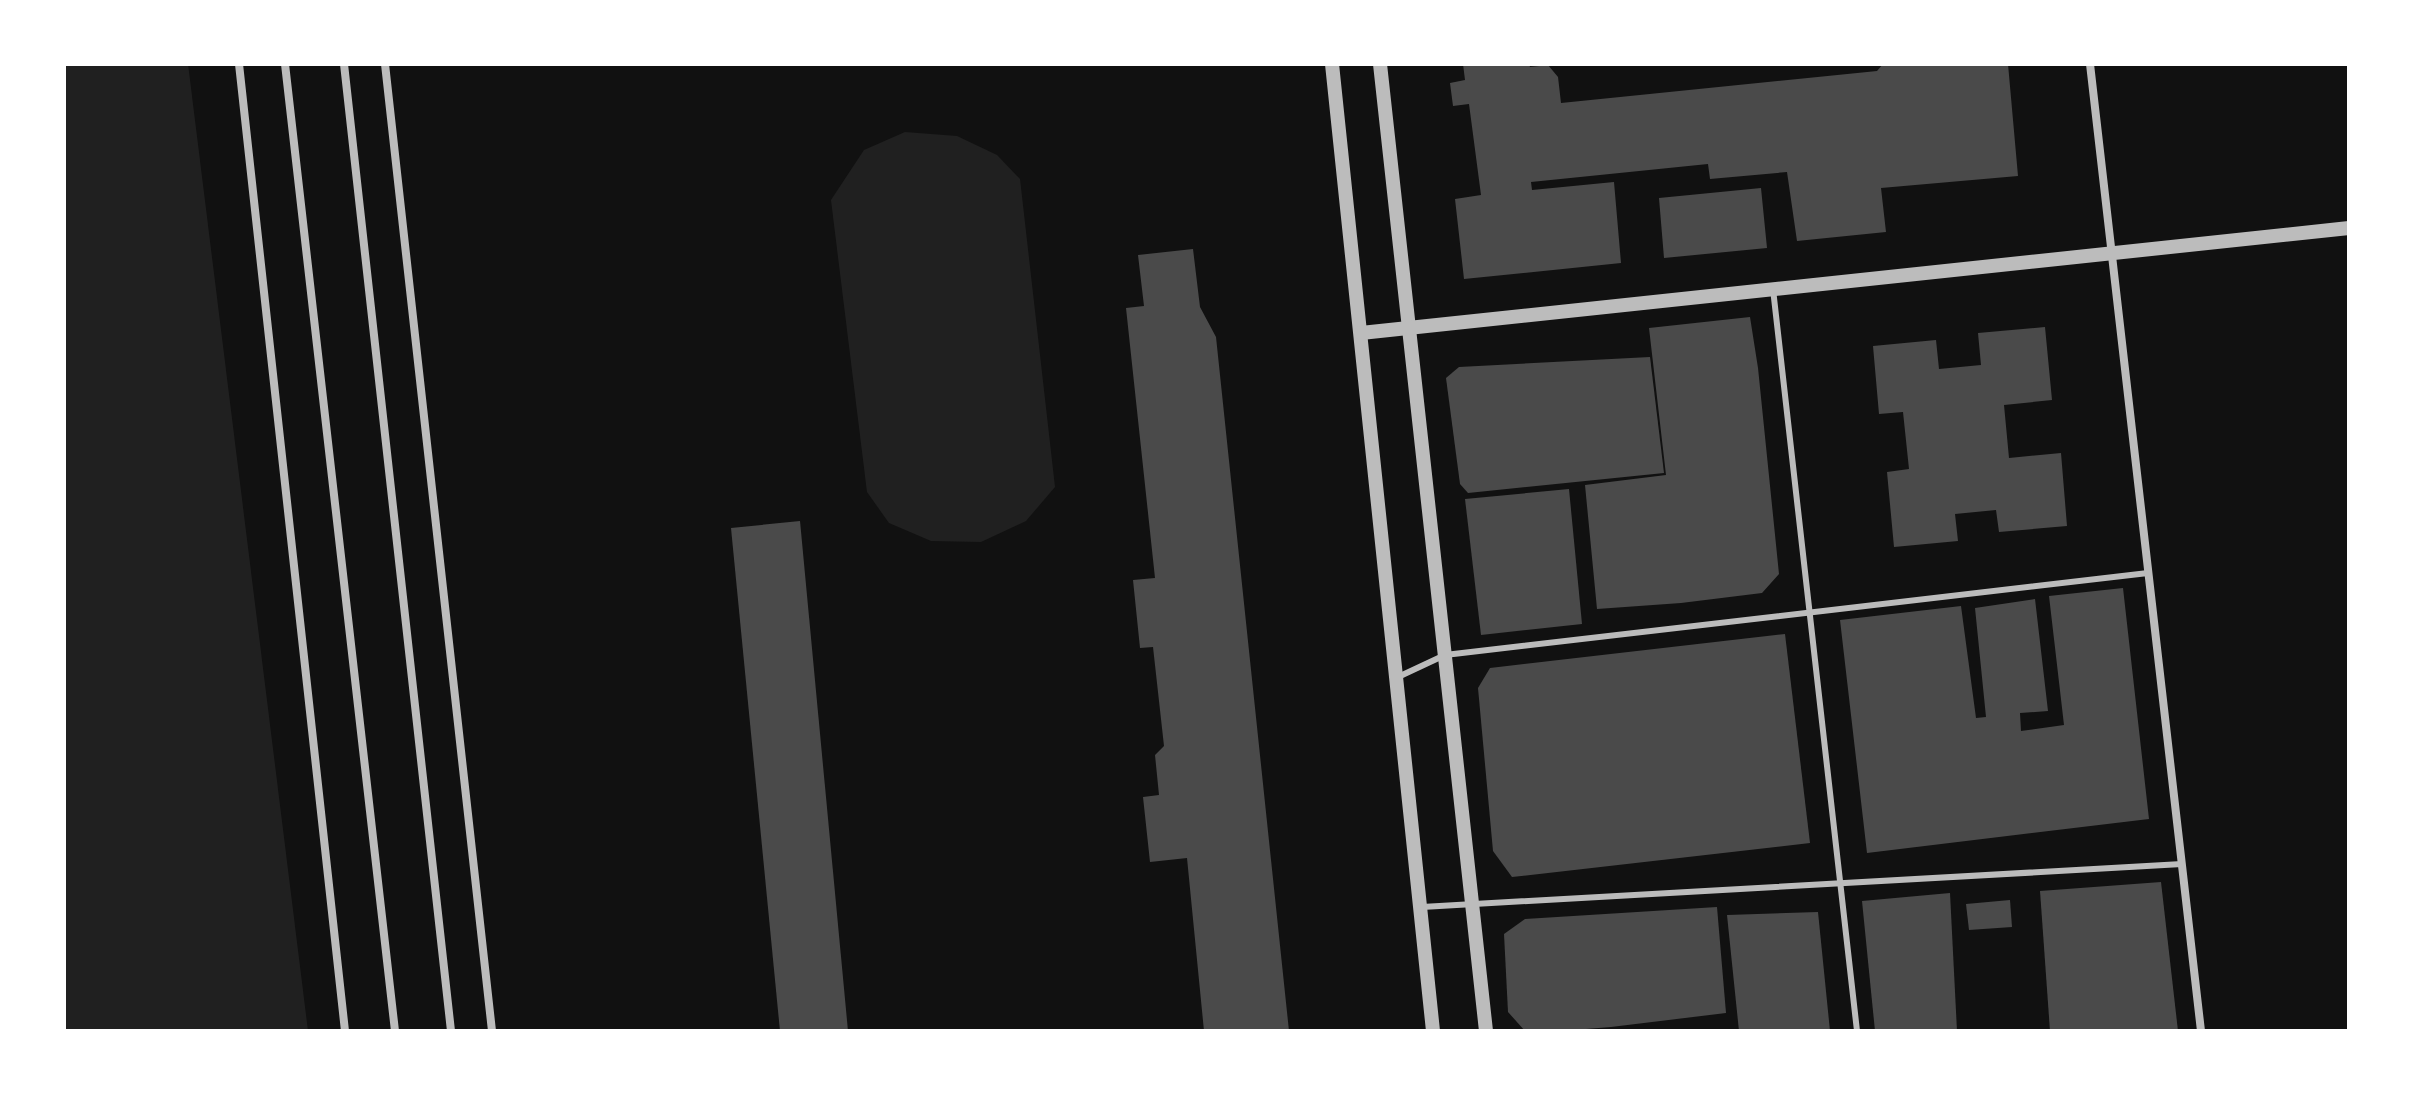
<svg xmlns="http://www.w3.org/2000/svg" width="2413" height="1095" viewBox="0 0 2413 1095" font-family="'Open Sans',sans-serif">
	<rect width="100%" height="100%" fill="#111"/>
	<g fill="#202020">
		<path d="M 64,64 L 188,64 L 308,1031 L 64,1031 Z"/>
		<path d="M 905,132 L 957,136 L 997,155 L 1020,179 L 1055,487 L 1026,521 L 981,542 L 931,541 L 889,523 L 867,492 L 831,200 L 864,150 Z"/>
	</g>
	<g fill="#4a4a4a">
		<path d="M 1463,64 L 1529,64 L 1530,67 L 1548,65 L 1558,77 L 1561,103 L 1877,71 L 1883,64 L 2008,64 L 2018,176 L 1881,188 L 1886,232 L 1797,241 L 1787,172 L 1710,179 L 1708,164 L 1531,182 L 1532,190 L 1614,182 L 1621,263 L 1464,279 L 1455,199 L 1481,195 L 1469,104 L 1453,106 L 1450,83 L 1465,80 Z"/>
		<path d="M 1761,188 L 1767,248 L 1664,258 L 1659,198 Z"/>
		<path d="M 1193,249 L 1200,307 L 1216,337 L 1289,1031 L 1204,1031 L 1187,858 L 1150,862 L 1143,797 L 1159,795 L 1155,755 L 1164,746 L 1153,647 L 1140,648 L 1133,580 L 1155,578 L 1126,308 L 1144,306 L 1138,255 Z"/>
		<path d="M 1750,317 L 1758,368 L 1779,574 L 1762,593 L 1681,603 L 1597,609 L 1585,485 L 1666,475 L 1649,328 Z"/>
		<path d="M 2045,327 L 2052,400 L 2004,405 L 2009,458 L 2061,453 L 2067,526 L 1999,532 L 1996,510 L 1955,514 L 1958,541 L 1894,547 L 1887,472 L 1909,469 L 1903,412 L 1879,414 L 1873,346 L 1936,340 L 1939,369 L 1981,365 L 1978,333 Z"/>
		<path d="M 1650,357 L 1664,473 L 1468,493 L 1460,484 L 1446,378 L 1459,367 Z"/>
		<path d="M 1569,489 L 1582,624 L 1481,635 L 1465,499 Z"/>
		<path d="M 800,521 L 848,1031 L 780,1031 L 731,528 Z"/>
		<path d="M 2123,588 L 2149,819 L 1867,853 L 1840,620 L 1961,606 L 1976,718 L 1986,717 L 1975,608 L 2035,599 L 2048,711 L 2020,713 L 2021,731 L 2064,725 L 2049,596 Z"/>
		<path d="M 1785,634 L 1810,843 L 1512,877 L 1493,851 L 1478,688 L 1490,668 Z"/>
		<path d="M 2161,882 L 2178,1031 L 2050,1031 L 2040,891 Z"/>
		<path d="M 1950,893 L 1957,1031 L 1875,1031 L 1862,901 Z"/>
		<path d="M 2010,900 L 2012,927 L 1969,930 L 1966,904 Z"/>
		<path d="M 1717,907 L 1726,1013 L 1611,1027 L 1561,1031 L 1525,1031 L 1508,1012 L 1504,934 L 1525,919 Z"/>
		<path d="M 1818,912 L 1830,1031 L 1739,1031 L 1727,915 Z"/>
	</g>
	<g fill="none" stroke-linecap="round" stroke-linejoin="round">
		<g stroke="#bcbcbc" stroke-width="6">
			<path d="M 1773,289 L 1857,1031"/>
			<path d="M 1398,677 L 1445,655 L 2148,573"/>
			<path d="M 1422,907 L 2182,864"/>
		</g>
		<g stroke="#bcbcbc" stroke-width="8">
			<path d="M 239,64 L 345,1031"/>
			<path d="M 285,64 L 395,1031"/>
			<path d="M 344,64 L 451,1031"/>
			<path d="M 385,64 L 492,1031"/>
			<path d="M 2090,64 L 2201,1031"/>
		</g>
		<g stroke="#bcbcbc" stroke-width="14">
			<path d="M 1332,64 L 1433,1031"/>
			<path d="M 1380,64 L 1486,1031"/>
			<path d="M 1361,333 L 2349,228"/>
		</g>
	</g>
	<rect width="2413" height="1095" fill="none" stroke="#ffffff" stroke-width="132"/>
</svg>
